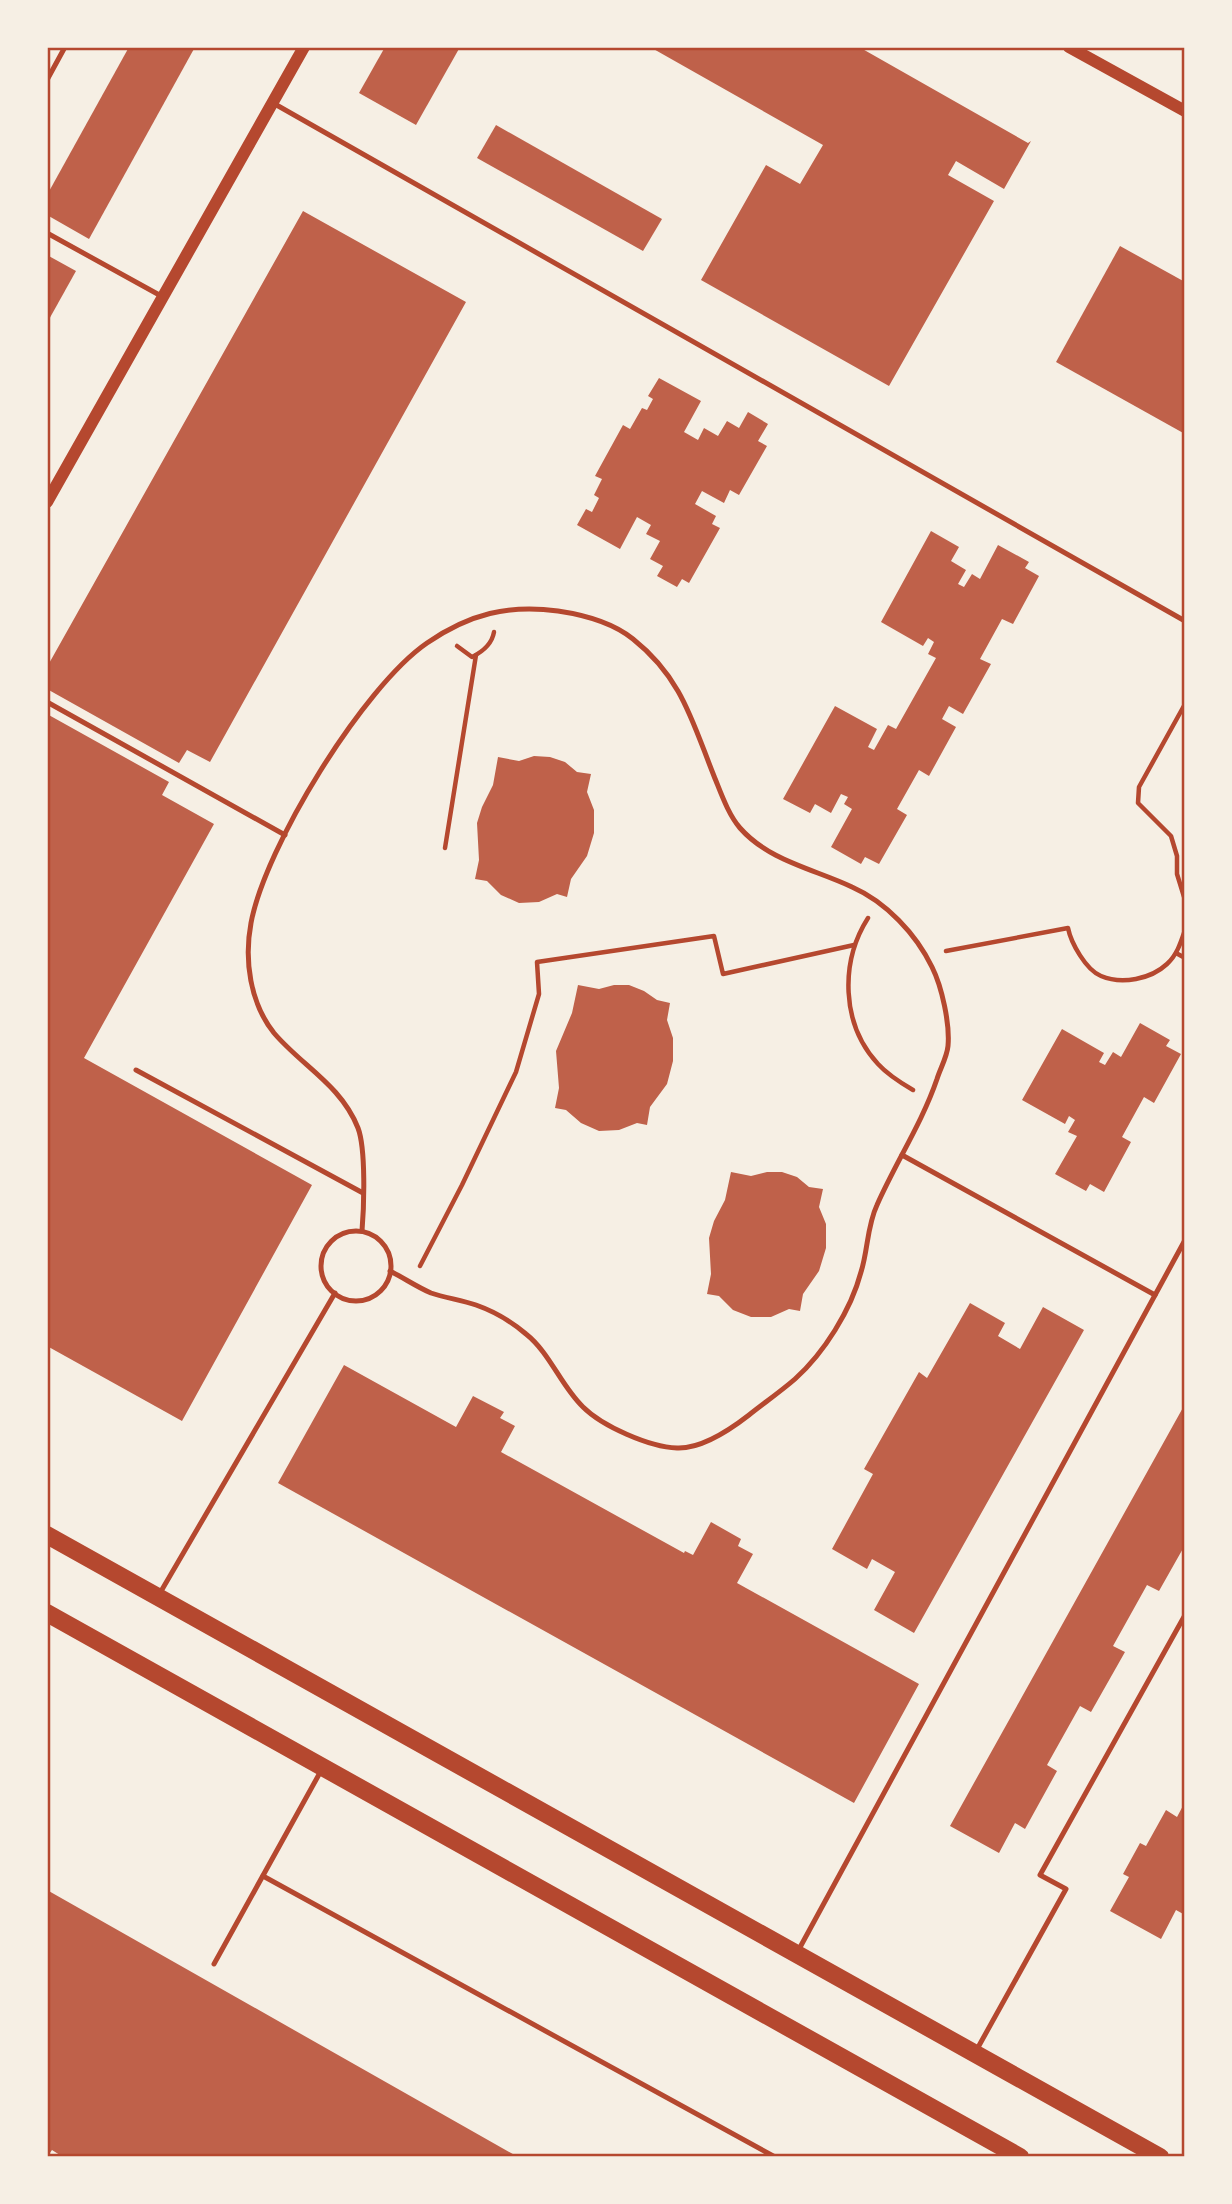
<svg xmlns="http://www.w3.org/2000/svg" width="1232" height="2204" viewBox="0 0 1232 2204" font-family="Literata,serif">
	<rect width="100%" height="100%" fill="#f6efe4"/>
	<g fill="#bf614a">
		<path d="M 129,47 L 195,47 L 89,239 L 47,215 L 47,195 Z"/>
		<path d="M 385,47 L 460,47 L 416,125 L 359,93 Z"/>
		<path d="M 650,47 L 859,47 L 1028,143 L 1031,141 L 1004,189 L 956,161 L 948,175 L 994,201 L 889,386 L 701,280 L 766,165 L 800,184 L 823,145 Z"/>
		<path d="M 496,125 L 662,219 L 643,251 L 477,158 Z"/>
		<path d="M 303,211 L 466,302 L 210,762 L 187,750 L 179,763 L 47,689 L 47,667 Z"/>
		<path d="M 1120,246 L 1185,282 L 1185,434 L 1056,362 Z"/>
		<path d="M 47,255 L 76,271 L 47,323 Z"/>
		<path d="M 659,378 L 701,401 L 684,432 L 698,440 L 704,428 L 718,436 L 727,421 L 739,428 L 748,412 L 768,424 L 758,441 L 767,446 L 739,495 L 730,490 L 724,503 L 702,491 L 695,504 L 716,516 L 712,524 L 720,528 L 689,583 L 682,579 L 677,587 L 657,576 L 663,566 L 650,559 L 660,541 L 646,534 L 651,525 L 637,517 L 620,549 L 577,525 L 586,509 L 592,512 L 599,498 L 594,495 L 602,479 L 595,476 L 623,425 L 630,429 L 642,408 L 647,410 L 653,399 L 648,396 Z"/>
		<path d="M 931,531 L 959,547 L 951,561 L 966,570 L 958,584 L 964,587 L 972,574 L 980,579 L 998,545 L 1029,562 L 1025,568 L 1039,576 L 1013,624 L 1002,619 L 980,659 L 991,664 L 963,714 L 949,706 L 942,719 L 956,727 L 929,776 L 919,770 L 897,809 L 907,815 L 879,864 L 865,857 L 861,864 L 831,847 L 852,809 L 844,804 L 848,797 L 841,794 L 831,813 L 815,804 L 810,813 L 783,799 L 835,706 L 877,729 L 868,747 L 874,750 L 888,725 L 896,729 L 936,658 L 928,654 L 934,642 L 928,638 L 923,646 L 881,622 Z"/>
		<path d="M 47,714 L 169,782 L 162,795 L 214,824 L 84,1058 L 312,1185 L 182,1421 L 47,1346 Z"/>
		<path d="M 534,756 L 550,757 L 565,762 L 577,772 L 591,774 L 587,792 L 594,810 L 594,833 L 587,856 L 571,879 L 567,897 L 557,894 L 539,902 L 519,903 L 501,895 L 487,881 L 475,879 L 479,860 L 477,823 L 482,807 L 493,785 L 498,757 L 519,761 Z"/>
		<path d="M 578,985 L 599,989 L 614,985 L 629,985 L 644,991 L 657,1000 L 670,1003 L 667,1020 L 673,1038 L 673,1061 L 667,1084 L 650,1107 L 647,1125 L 637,1123 L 619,1130 L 599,1131 L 581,1123 L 566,1110 L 555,1108 L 559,1088 L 556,1051 L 572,1013 Z"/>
		<path d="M 1140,1023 L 1170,1040 L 1166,1046 L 1181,1054 L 1154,1103 L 1144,1097 L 1122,1137 L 1131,1142 L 1104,1192 L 1090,1184 L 1086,1191 L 1055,1174 L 1077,1136 L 1068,1132 L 1075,1120 L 1069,1116 L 1065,1124 L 1022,1100 L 1062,1029 L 1104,1053 L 1099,1062 L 1105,1065 L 1113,1052 L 1121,1057 Z"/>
		<path d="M 731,1172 L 751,1176 L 767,1172 L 782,1172 L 797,1177 L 809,1187 L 823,1189 L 819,1207 L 826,1224 L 826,1248 L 819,1271 L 803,1294 L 800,1311 L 789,1309 L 771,1317 L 751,1317 L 733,1310 L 719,1296 L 707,1294 L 711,1274 L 709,1238 L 714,1221 L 725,1200 Z"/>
		<path d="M 970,1303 L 1005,1323 L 998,1336 L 1020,1349 L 1043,1307 L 1084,1330 L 914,1633 L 874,1610 L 895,1572 L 872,1559 L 867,1569 L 832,1549 L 873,1474 L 864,1469 L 919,1372 L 927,1378 Z"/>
		<path d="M 344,1365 L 456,1427 L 473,1396 L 504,1412 L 500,1418 L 515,1426 L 501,1452 L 684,1553 L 685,1551 L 693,1555 L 711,1522 L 741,1539 L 738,1546 L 753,1554 L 737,1583 L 919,1684 L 854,1803 L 278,1483 Z"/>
		<path d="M 1185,1404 L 1185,1545 L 1159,1591 L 1147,1585 L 1113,1646 L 1125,1652 L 1091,1712 L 1080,1706 L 1047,1765 L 1057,1771 L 1025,1829 L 1015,1823 L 999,1853 L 950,1826 Z"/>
		<path d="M 1185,1802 L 1185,1915 L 1176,1910 L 1161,1939 L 1110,1911 L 1129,1877 L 1123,1874 L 1140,1843 L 1146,1846 L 1166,1810 L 1177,1817 Z"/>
		<path d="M 47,1890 L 518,2157 L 63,2157 L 52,2150 L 47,2157 Z"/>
	</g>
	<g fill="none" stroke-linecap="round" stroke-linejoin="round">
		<g stroke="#b5482f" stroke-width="4.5">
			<path d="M 457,646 L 472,657 C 482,652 492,644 494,632"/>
			<path d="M 1185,704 L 1139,787 L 1138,803 L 1171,836 L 1177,856 L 1177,874 L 1185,900"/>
			<path d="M 445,848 L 476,655"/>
			<path d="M 868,918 C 840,962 841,1024 878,1064 C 888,1075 901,1083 913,1090"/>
			<path d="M 946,951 L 1068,928 C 1071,943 1086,970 1101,976 C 1122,985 1151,979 1167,964 C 1177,955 1181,942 1185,930"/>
			<path d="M 1176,953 L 1185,958"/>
			<path d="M 420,1266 L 462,1185 L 516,1072 L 539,994 L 537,962 L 714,936 L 723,974 L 854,945"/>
		</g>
		<g stroke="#b5482f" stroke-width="5">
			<path d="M 47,80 L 65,47"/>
			<path d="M 273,103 L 1185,621"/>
			<path d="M 47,233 L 163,297"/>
			<path d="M 47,702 L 285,835"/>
			<path d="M 136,1070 L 363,1193"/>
			<path d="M 902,1155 L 1155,1295"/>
			<path d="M 362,1231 C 364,1207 366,1149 358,1128 C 341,1085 302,1066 274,1033 C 250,1003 244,960 251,923 C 265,847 363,687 427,643 C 469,614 509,604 558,611 C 585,615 612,622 633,639 C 682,678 692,721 714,776 C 721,793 728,814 740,828 C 769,861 814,869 852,887 C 886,902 916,934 932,967 C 942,987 950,1024 948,1046 C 947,1057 940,1069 937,1079 C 922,1123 896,1162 877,1205 C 867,1226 868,1250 861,1272 C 851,1310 824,1353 795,1379 C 780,1392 764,1403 749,1415 C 731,1429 701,1449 677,1448 C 649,1447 602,1426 583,1407 C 561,1386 550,1353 526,1334 C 512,1322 493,1311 476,1305 C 462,1300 446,1298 431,1293 C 417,1287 404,1278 390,1271"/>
			<circle cx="356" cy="1266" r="35"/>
			<path d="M 160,1593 L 335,1293"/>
			<path d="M 263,1876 L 775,2157"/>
			<path d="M 798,1951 L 1185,1240"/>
			<path d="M 214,1964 L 322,1769"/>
			<path d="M 976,2051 L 1066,1889 L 1040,1875 L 1185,1615"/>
		</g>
		<g stroke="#b5482f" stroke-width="12">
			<path d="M 1069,47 L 1185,111"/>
			<path d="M 47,502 L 304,47"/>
		</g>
		<g stroke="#b5482f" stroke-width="18">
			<path d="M 47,1535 L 1160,2157"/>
			<path d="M 47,1613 L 1020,2157"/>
		</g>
	</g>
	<rect width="1232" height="2204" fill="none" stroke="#f6efe4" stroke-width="98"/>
	<rect x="49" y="49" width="1134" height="2106" fill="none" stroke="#b5482f" stroke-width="2.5"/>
</svg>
